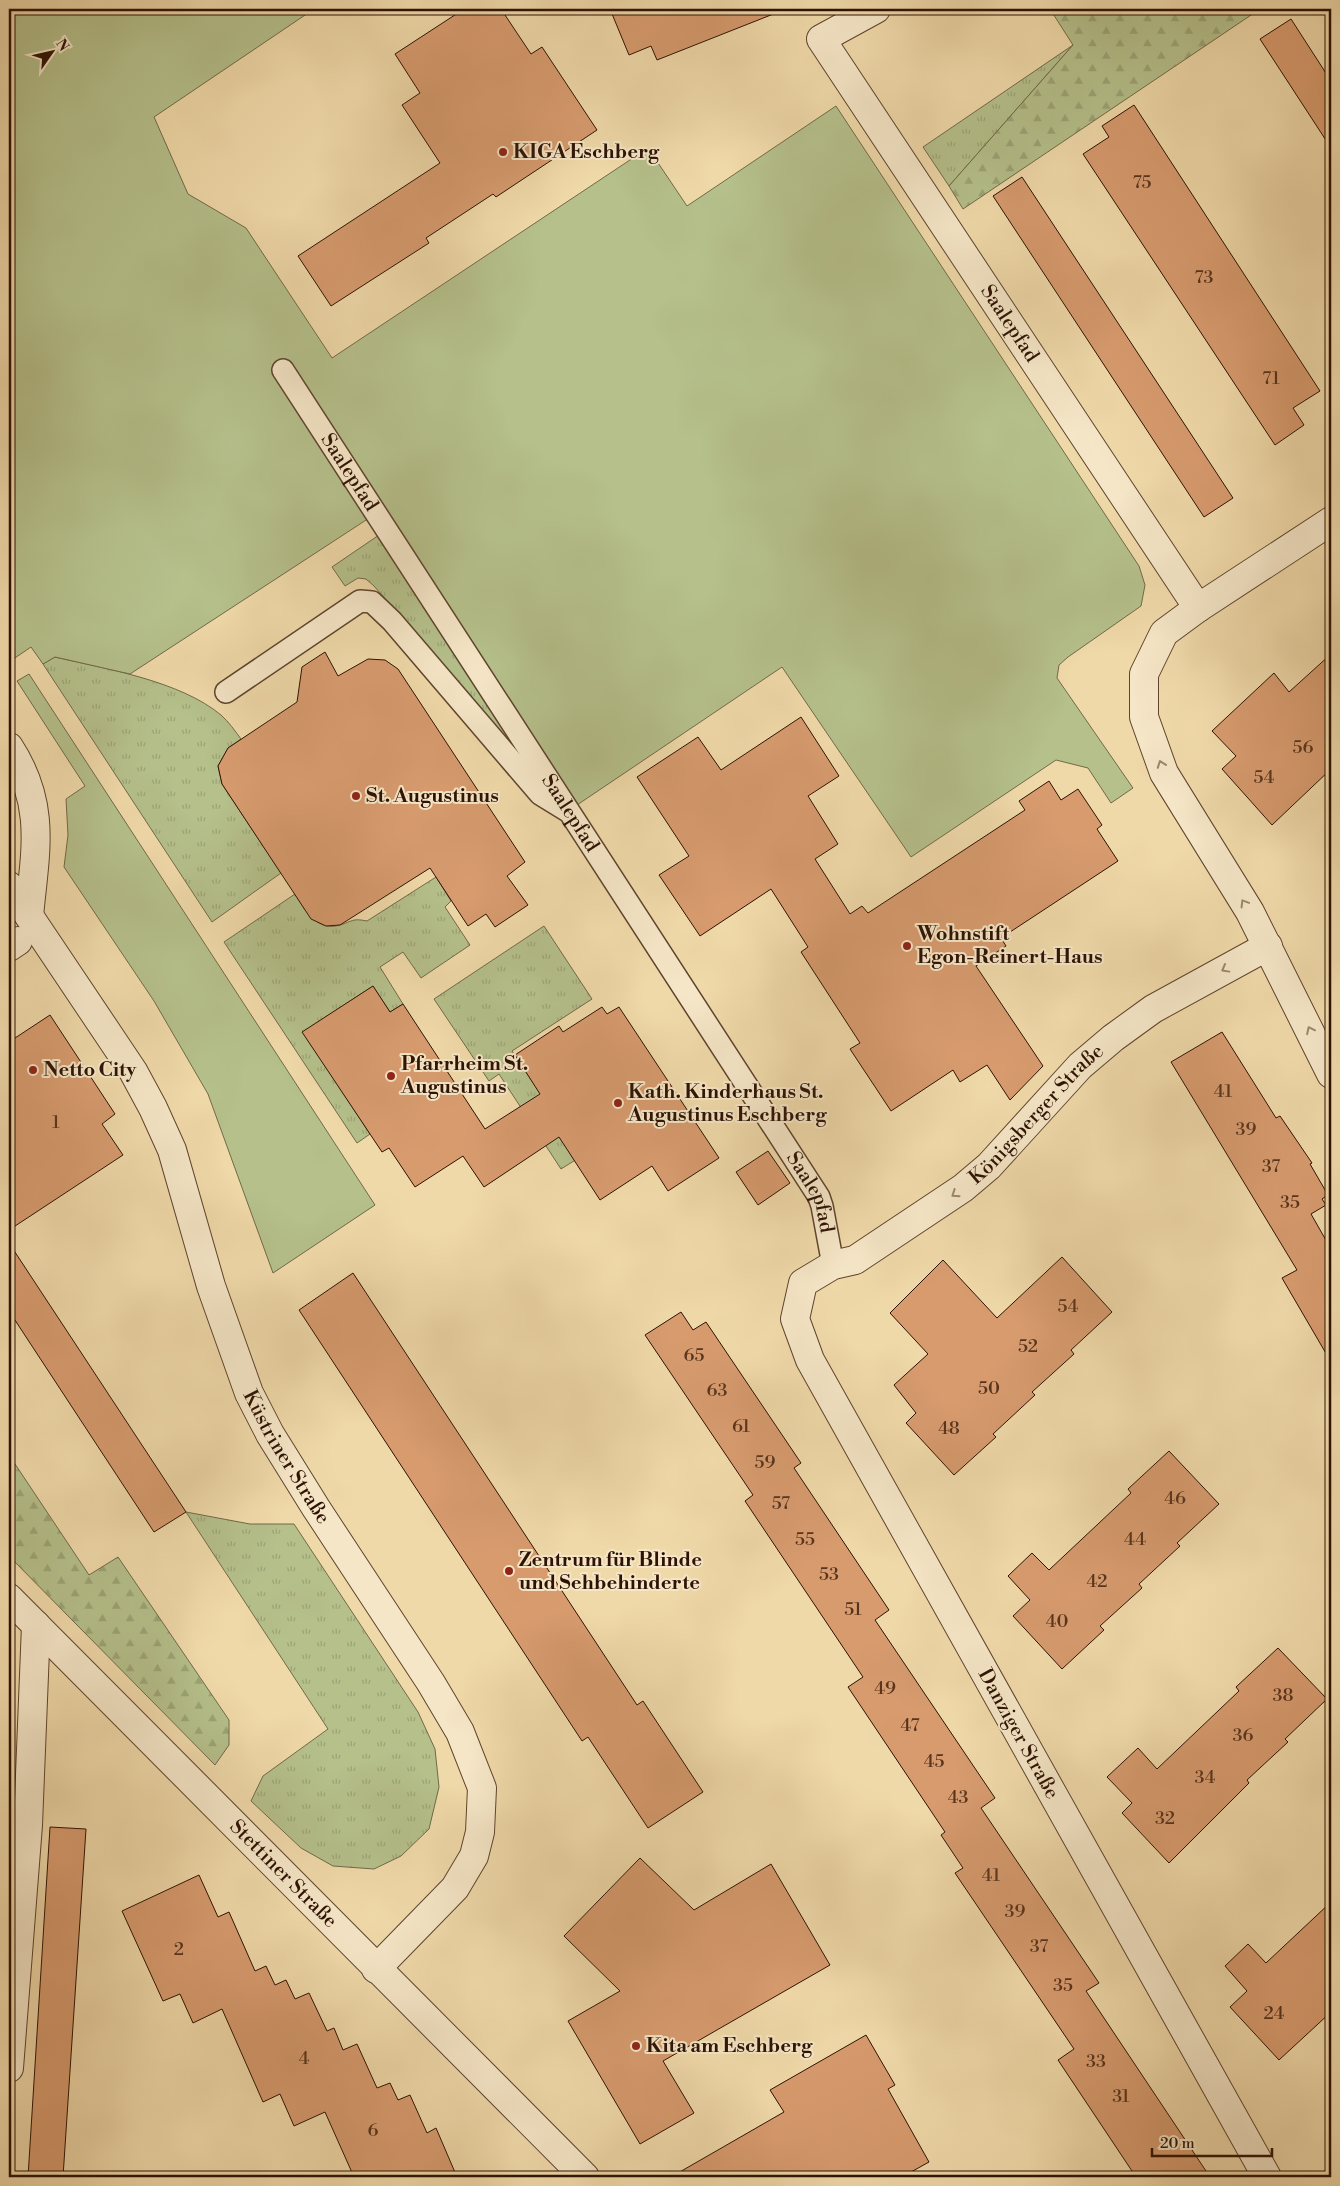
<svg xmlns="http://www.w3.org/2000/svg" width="1340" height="2186" viewBox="0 0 1340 2186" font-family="'Libre Bodoni',serif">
	<defs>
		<pattern id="grass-tufts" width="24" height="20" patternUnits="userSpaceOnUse" patternTransform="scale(1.25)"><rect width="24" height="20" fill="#b5c08b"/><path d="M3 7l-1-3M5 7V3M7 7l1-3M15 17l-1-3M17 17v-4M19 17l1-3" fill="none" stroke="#9ca476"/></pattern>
		<pattern id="forest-firs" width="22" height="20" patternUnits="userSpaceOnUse" patternTransform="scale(1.25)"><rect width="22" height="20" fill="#b5c08b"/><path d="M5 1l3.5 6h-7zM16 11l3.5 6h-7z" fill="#9ca476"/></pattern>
	</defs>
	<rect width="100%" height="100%" fill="#f0d9a9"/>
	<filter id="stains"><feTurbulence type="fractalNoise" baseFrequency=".004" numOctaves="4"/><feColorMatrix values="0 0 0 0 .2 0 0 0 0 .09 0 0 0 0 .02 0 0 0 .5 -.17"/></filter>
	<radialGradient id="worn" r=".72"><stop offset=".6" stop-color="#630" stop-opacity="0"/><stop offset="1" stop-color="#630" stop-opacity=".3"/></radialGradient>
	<g fill="url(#grass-tufts)" stroke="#716948">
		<path d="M 1073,45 L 949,186 L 923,147 Z"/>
		<path d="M 379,535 L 533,771 L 374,586 L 366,579 L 358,578 L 345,586 L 332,567 Z"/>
		<path d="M 55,657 C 107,669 180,681 221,715 C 229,722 235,731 241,739 L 228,748 L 218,766 L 222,784 L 281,873 L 212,922 L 43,664 Z"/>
		<path d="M 436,877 L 451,901 L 445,907 L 470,945 L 421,978 L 403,952 L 380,967 L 403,1004 L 390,1012 L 373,986 L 303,1032 L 370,1134 L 357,1143 L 224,942 L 295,894 C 306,911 317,932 340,925 C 353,921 352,918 367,921 Z"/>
		<path d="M 544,926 L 592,999 L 512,1051 L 540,1093 L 593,1149 L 561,1169 L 499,1074 L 489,1081 L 434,999 Z"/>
		<path d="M 186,1512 L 250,1524 L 294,1524 L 418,1712 L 435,1749 L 439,1787 L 429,1829 L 401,1856 L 374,1869 L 333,1866 L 301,1848 L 251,1801 L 263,1776 L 328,1729 Z"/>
	</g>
	<g fill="url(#forest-firs)" stroke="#716948">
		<path d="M 1050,9 L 1260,9 L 963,209 L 949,186 L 1073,45 Z"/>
		<path d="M 9,1455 L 89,1575 L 118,1557 L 229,1720 L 229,1745 L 215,1765 L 9,1556 Z"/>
	</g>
	<g fill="#b5c08b" stroke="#716948">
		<path d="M 9,9 L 314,9 L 154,117 L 188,194 L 246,228 L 332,358 L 648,148 L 687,206 L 836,106 L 1139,566 L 1145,585 L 1141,606 L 1068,657 L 1059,665 L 1057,678 L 1133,788 L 1111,803 L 1088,768 L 1056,760 L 911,857 L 782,667 L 577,805 L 383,509 L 130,674 L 55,657 L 43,664 L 31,647 L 9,662 Z"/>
		<path d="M 29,674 L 375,1205 L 273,1273 L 208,1094 L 154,1001 L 64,867 L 68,835 L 66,799 L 85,786 L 17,681 Z"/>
	</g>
	<g fill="#d79b6e" stroke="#2d1204">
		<path d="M 464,9 L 501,9 L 531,54 L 542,47 L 597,130 L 496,197 L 493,194 L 426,238 L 429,243 L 331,306 L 298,256 L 440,163 L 402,105 L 420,93 L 395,54 Z"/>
		<path d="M 610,9 L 781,9 L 781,11 L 657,60 L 651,46 L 629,55 Z"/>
		<path d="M 1291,19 L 1331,81 L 1331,148 L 1260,39 Z"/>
		<path d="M 1134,105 L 1320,391 L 1293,408 L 1304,425 L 1275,445 L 1083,154 L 1109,137 L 1102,126 Z"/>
		<path d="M 1022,177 L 1233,498 L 1204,517 L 993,196 Z"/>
		<path d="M 325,652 L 338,676 L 368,659 L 385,660 L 398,669 L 525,862 L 507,876 L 528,905 L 495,927 L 486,914 L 468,926 L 430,868 L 340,925 L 326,926 L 311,919 L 222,784 L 218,766 L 228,748 L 297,702 L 302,667 Z"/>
		<path d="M 1331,654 L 1331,769 L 1272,825 L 1222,769 L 1236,756 L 1212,731 L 1274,673 L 1289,692 Z"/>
		<path d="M 801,717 L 839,776 L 808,796 L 838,844 L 815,859 L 850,914 L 862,906 L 868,913 L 1025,810 L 1019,801 L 1049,781 L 1061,800 L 1078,789 L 1102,825 L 1097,829 L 1118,861 L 1001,938 L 1006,946 L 976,966 L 1043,1066 L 1010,1100 L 987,1065 L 960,1082 L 953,1070 L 891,1111 L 850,1049 L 860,1043 L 801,952 L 808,947 L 771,889 L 700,936 L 659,875 L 689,856 L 637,777 L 698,737 L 721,770 Z"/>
		<path d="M 373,986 L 390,1012 L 403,1004 L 485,1129 L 540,1094 L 515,1055 L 559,1026 L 563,1032 L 602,1007 L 607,1014 L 619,1007 L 719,1158 L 668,1191 L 652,1166 L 600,1200 L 559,1137 L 484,1187 L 463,1156 L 415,1187 L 389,1148 L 382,1152 L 302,1032 Z"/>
		<path d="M 50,1015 L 115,1114 L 102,1124 L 123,1155 L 9,1230 L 9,1042 Z"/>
		<path d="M 1222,1032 L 1276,1118 L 1280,1116 L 1312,1163 L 1310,1164 L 1328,1195 L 1322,1199 L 1326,1205 L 1311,1214 L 1331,1249 L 1331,1362 L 1282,1278 L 1297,1270 L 1171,1062 Z"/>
		<path d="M 768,1151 L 790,1183 L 758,1205 L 736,1172 Z"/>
		<path d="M 9,1243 L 186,1512 L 154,1532 L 9,1311 Z"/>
		<path d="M 1062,1257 L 1112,1312 L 1071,1350 L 1074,1354 L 1032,1392 L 1035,1395 L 993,1434 L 996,1437 L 954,1475 L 906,1423 L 916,1413 L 894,1385 L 928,1354 L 890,1313 L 943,1260 L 997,1318 Z"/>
		<path d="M 353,1273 L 637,1705 L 643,1701 L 703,1792 L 648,1828 L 588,1737 L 582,1741 L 299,1310 Z"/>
		<path d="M 681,1312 L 693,1330 L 706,1322 L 801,1463 L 794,1468 L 889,1610 L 875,1620 L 995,1798 L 981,1808 L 1099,1983 L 1086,1991 L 1210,2177 L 1136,2177 L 1058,2060 L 1074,2049 L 955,1873 L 963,1868 L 941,1835 L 945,1832 L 848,1687 L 863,1677 L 745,1501 L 753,1495 L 645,1335 Z"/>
		<path d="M 1169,1451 L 1219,1504 L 1177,1543 L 1180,1546 L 1139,1584 L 1142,1588 L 1100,1626 L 1104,1630 L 1062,1669 L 1013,1616 L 1030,1600 L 1008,1576 L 1032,1553 L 1049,1570 L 1131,1493 L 1128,1489 Z"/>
		<path d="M 1278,1648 L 1327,1699 L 1285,1739 L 1288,1742 L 1247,1780 L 1249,1783 L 1169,1863 L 1122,1813 L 1132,1803 L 1107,1777 L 1138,1748 L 1157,1769 L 1239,1691 L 1236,1687 Z"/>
		<path d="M 50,1827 L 86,1829 L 63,2177 L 28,2177 Z"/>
		<path d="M 640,1858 L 694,1910 L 771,1864 L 830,1965 L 663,2061 L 694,2113 L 640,2144 L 568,2021 L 620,1991 L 564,1936 Z"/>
		<path d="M 199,1875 L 218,1917 L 229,1912 L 255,1971 L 266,1966 L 275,1985 L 286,1980 L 295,1999 L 309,1993 L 327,2031 L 334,2028 L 343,2050 L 357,2044 L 377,2088 L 390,2083 L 398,2100 L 410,2095 L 427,2133 L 436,2128 L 457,2177 L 354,2177 L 325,2112 L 294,2126 L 280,2094 L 263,2102 L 222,2009 L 193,2023 L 180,1994 L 163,2001 L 122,1911 Z"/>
		<path d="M 1331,1902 L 1331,2012 L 1279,2060 L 1230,2007 L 1247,1991 L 1225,1966 L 1248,1944 L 1266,1963 Z"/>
		<path d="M 866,2035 L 895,2085 L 888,2089 L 929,2162 L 902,2177 L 671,2177 L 784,2112 L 770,2090 Z"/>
	</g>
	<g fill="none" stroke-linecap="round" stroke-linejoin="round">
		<defs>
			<g id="lane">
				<path id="s1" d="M 283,370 L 819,1197 L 822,1206 L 833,1265"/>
				<path d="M 226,692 L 360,601 L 372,602 L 392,621 L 540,794 L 566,810"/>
			</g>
			<g id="street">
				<path id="s2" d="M 876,9 L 821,39 L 1198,608"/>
				<path d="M 1331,521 L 1198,608 L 1164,633 L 1144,674 L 1144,717 L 1164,773 L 1250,912 L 1331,1074"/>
				<path d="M 9,747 C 47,805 35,852 29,916"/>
				<path id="s3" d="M 9,886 L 133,1071 L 153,1108 L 172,1150 L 211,1286 L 249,1393 L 270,1434 L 316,1508 L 431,1683 L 460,1732 L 482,1788 L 480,1832 L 474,1856 L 455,1888 L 376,1969"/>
				<path d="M 9,947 L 18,941"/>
				<path id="s4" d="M 9,1598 L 585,2177"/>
				<path d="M 9,2068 L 28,1825 L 36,1625"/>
				<path id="s5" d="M 1267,2177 L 810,1360 L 795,1319 L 803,1283 L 833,1265 L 855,1260 L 963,1188 L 989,1166 L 1080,1066 L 1113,1038 L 1153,1009 L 1268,946"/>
			</g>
		</defs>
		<use href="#lane" stroke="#5e442d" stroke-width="24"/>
		<use href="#street" stroke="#5e442d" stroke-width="30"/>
		<use href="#lane" stroke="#f5e6c7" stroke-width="21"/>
		<use href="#street" stroke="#f5e6c7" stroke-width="28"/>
	</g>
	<defs><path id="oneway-chevron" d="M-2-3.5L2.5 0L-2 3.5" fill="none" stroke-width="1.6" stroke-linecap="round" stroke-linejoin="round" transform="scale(1.25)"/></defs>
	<g stroke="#9b876f">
		<use href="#oneway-chevron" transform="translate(1161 764) rotate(-110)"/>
		<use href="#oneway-chevron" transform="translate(1244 903) rotate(-121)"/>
		<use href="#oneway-chevron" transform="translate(1225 969) rotate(151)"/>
		<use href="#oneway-chevron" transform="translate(1310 1030) rotate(-116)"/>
		<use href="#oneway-chevron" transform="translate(955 1194) rotate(146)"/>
	</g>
	<g fill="#8f2418" stroke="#f5e6c7" stroke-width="2">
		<circle cx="503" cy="152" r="5"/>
		<circle cx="356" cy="796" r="5"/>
		<circle cx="907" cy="946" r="5"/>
		<circle cx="33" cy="1070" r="5"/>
		<circle cx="391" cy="1076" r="5"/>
		<circle cx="618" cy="1103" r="5"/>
		<circle cx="509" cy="1571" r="5"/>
		<circle cx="636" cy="2046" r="5"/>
	</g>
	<g text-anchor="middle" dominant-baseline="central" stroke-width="4" stroke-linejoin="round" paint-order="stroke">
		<g font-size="18" fill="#58341e">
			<text x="1142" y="182">75</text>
			<text x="1204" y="277">73</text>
			<text x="1271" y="378">71</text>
			<text x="1303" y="747">56</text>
			<text x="1264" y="777">54</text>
			<text x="1223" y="1091">41</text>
			<text x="56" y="1122">1</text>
			<text x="1246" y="1129">39</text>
			<text x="1271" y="1166">37</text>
			<text x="1290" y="1202">35</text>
			<text x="1068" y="1306">54</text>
			<text x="1028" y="1346">52</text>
			<text x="694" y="1355">65</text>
			<text x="989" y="1388">50</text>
			<text x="717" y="1390">63</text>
			<text x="741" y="1426">61</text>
			<text x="949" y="1428">48</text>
			<text x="765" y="1462">59</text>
			<text x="1175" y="1498">46</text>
			<text x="781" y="1503">57</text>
			<text x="805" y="1539">55</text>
			<text x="1135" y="1539">44</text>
			<text x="829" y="1574">53</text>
			<text x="1097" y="1581">42</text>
			<text x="853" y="1609">51</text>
			<text x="1057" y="1621">40</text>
			<text x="885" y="1688">49</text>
			<text x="1283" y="1695">38</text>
			<text x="910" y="1725">47</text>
			<text x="1243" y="1735">36</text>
			<text x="934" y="1761">45</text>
			<text x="1205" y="1777">34</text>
			<text x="958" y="1797">43</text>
			<text x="1165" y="1818">32</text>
			<text x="991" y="1875">41</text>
			<text x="1015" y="1911">39</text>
			<text x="1039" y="1946">37</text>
			<text x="179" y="1949">2</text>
			<text x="1063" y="1985">35</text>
			<text x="1274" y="2013">24</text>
			<text x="304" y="2058">4</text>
			<text x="1096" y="2061">33</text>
			<text x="1121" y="2096">31</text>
			<text x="373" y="2130">6</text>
		</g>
		<g font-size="20" font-weight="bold" fill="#2d1204" stroke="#f5e6c7" text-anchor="start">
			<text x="513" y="152">KIGA Eschberg</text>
			<text x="366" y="796">St. Augustinus</text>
			<text x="917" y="934">Wohnstift<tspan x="917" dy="23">Egon-Reinert-Haus</tspan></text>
			<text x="401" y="1064">Pfarrheim St.<tspan x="401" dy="23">Augustinus</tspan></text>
			<text x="43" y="1070">Netto City</text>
			<text x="628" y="1092">Kath. Kinderhaus St.<tspan x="628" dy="23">Augustinus Eschberg</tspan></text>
			<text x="519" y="1560">Zentrum für Blinde<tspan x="519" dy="23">und Sehbehinderte</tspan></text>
			<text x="646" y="2046">Kita am Eschberg</text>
		</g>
		<g font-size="20" fill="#2d1204" stroke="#f5e6c7">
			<text stroke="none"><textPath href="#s2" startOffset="404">Saalepfad</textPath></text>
			<text stroke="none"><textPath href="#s1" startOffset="122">Saalepfad</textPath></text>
			<text stroke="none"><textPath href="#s1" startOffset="528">Saalepfad</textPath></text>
			<text stroke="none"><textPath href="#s5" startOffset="1308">Königsberger Straße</textPath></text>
			<text stroke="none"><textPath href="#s1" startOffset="978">Saalepfad</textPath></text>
			<text stroke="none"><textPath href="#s3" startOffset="640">Küstriner Straße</textPath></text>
			<text transform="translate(1018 1734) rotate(61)">Danziger Straße</text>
			<text stroke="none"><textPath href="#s4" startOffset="389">Stettiner Straße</textPath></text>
		</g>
	</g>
	<rect width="1340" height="2186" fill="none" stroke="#f0d9a9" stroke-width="30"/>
	<rect x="10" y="10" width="1320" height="2166" fill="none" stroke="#2d1204" stroke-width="2.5"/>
	<rect x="15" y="15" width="1310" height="2156" fill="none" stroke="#2d1204"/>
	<g transform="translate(52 52) rotate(56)" stroke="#f5e6c7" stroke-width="4" paint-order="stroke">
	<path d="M0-4L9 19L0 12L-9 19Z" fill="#2d1204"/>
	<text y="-8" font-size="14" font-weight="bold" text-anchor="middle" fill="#2d1204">N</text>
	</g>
	<path d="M1152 2148v8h120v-8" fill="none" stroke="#2d1204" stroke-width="2.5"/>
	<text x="1160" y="2148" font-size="15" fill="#2d1204" stroke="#f5e6c7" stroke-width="4" paint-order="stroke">20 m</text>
	<rect width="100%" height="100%" filter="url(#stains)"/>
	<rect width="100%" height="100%" fill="url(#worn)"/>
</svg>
